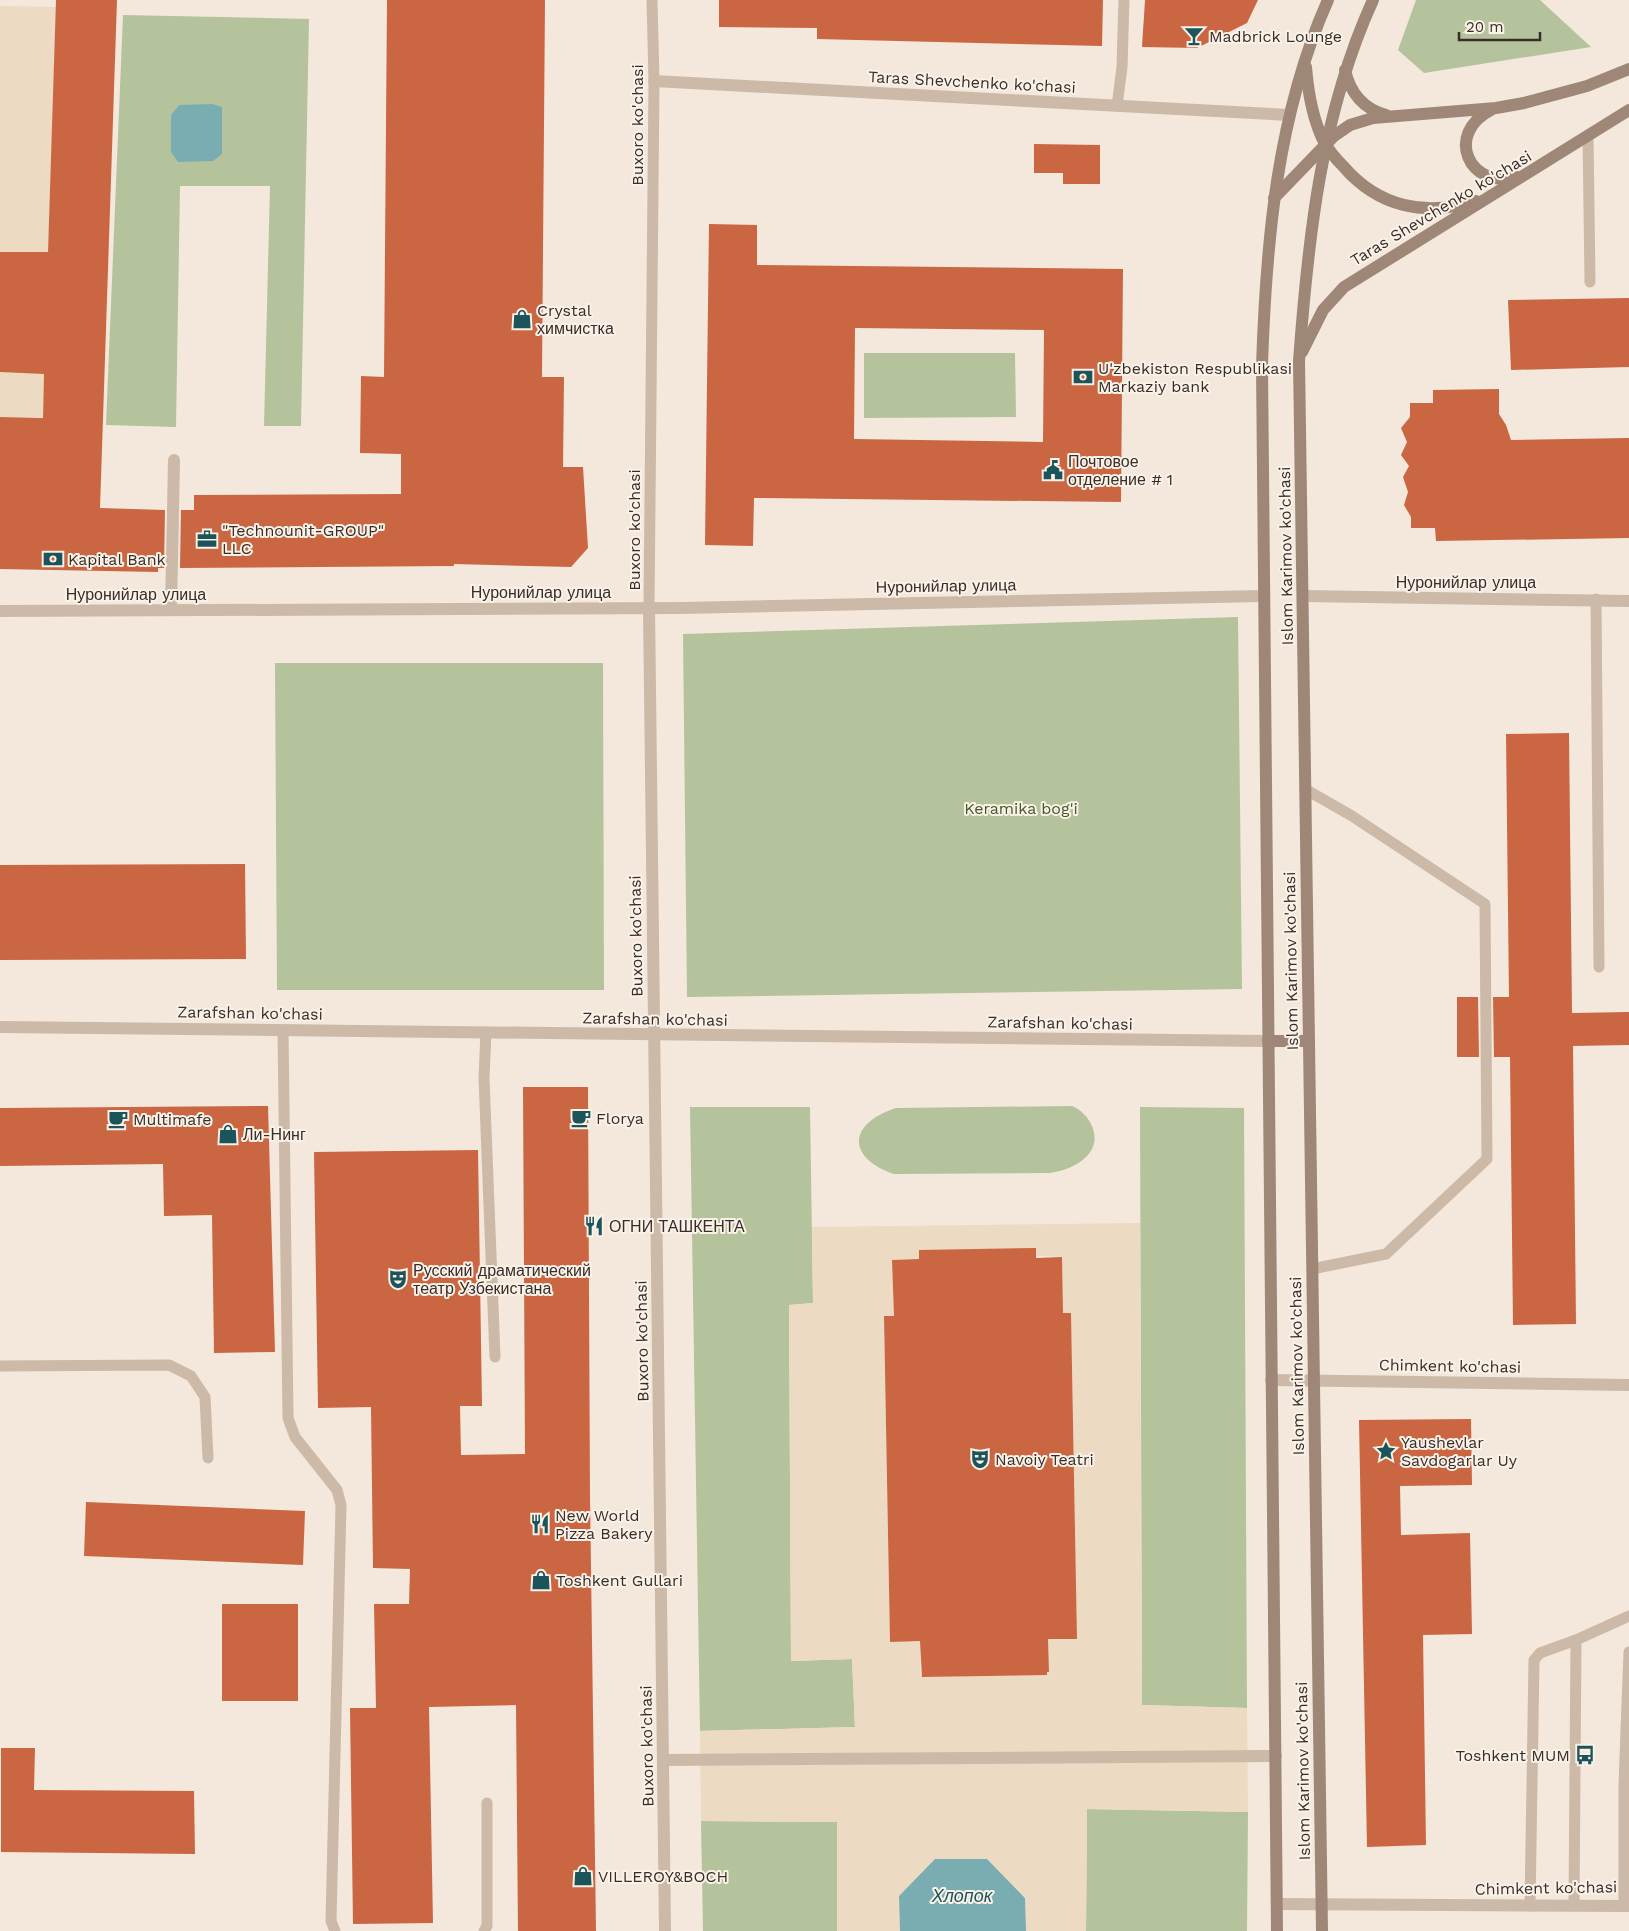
<svg xmlns="http://www.w3.org/2000/svg" width="1629" height="1931" viewBox="0 0 1629 1931" font-family="'Work Sans',sans-serif">
	<rect width="100%" height="100%" fill="#f3e8db"/>
	<g fill="#b4c39b">
		<path d="M 1416,0 L 1540,0 L 1591,47 L 1424,73 L 1398,50 Z"/>
		<path d="M 123,15 L 309,19 L 301,426 L 264,426 L 270,186 L 180,186 L 176,427 L 106,425 Z"/>
		<path d="M 864,353 L 1015,353 L 1016,417 L 864,418 Z"/>
		<path d="M 1238,617 L 1242,989 L 687,997 L 683,634 Z"/>
		<path d="M 275,663 L 603,663 L 604,990 L 277,990 Z"/>
		<path d="M 1072,1106 C 1091,1114 1104,1140 1086,1157 C 1077,1166 1063,1171 1050,1173 L 894,1174 C 845,1157 849,1123 896,1108 Z"/>
		<path d="M 690,1107 L 810,1107 L 813,1303 L 789,1305 L 791,1661 L 852,1659 L 855,1727 L 700,1731 Z"/>
		<path d="M 1140,1107 L 1244,1108 L 1247,1708 L 1142,1705 Z"/>
		<path d="M 1087,1809 L 1248,1812 L 1247,1931 L 1086,1931 Z"/>
		<path d="M 701,1821 L 837,1822 L 837,1931 L 703,1931 Z"/>
	</g>
	<g fill="#ecdac2" fill-rule="evenodd">
		<path d="M 0,6 L 56,7 L 43,417 L 0,417 Z"/>
		<path d="M 1140,1223 L 1142,1705 L 1247,1708 L 1248,1812 L 1087,1809 L 1086,1931 L 1026,1931 L 1025,1897 L 987,1859 L 935,1859 L 899,1896 L 900,1931 L 837,1931 L 837,1822 L 701,1821 L 700,1731 L 855,1727 L 852,1659 L 791,1661 L 789,1305 L 813,1303 L 812,1227 ZM 919,1250 L 1062,1257 L 1063,1313 L 1071,1314 L 1077,1639 L 1046,1639 L 1046,1661 L 1049,1661 L 1049,1672 L 1046,1675 L 1038,1675 L 1037,1673 L 1007,1676 L 999,1676 L 999,1673 L 969,1673 L 969,1676 L 923,1677 L 920,1674 L 921,1641 L 890,1641 L 884,1316 L 894,1316 L 892,1260 L 919,1259 Z"/>
	</g>
	<g fill="#79adb1">
		<path d="M 212,104 L 222,107 L 222,154 L 213,161 L 178,162 L 171,152 L 171,115 L 179,105 Z"/>
		<path d="M 935,1859 L 987,1859 L 1025,1898 L 1026,1931 L 900,1931 L 899,1896 Z"/>
	</g>
	<g fill="#cb6642" fill-rule="evenodd">
		<path d="M 56,0 L 117,0 L 100,508 L 165,510 L 164,568 L 158,568 L 158,572 L 0,569 L 0,417 L 43,418 L 44,374 L 0,372 L 0,252 L 48,252 Z"/>
		<path d="M 387,0 L 545,0 L 542,377 L 564,377 L 563,467 L 583,467 L 588,548 L 571,567 L 454,564 L 454,566 L 180,568 L 181,510 L 194,510 L 194,495 L 401,494 L 401,454 L 360,453 L 361,376 L 384,377 Z"/>
		<path d="M 719,0 L 1103,0 L 1102,46 L 817,39 L 817,28 L 719,27 Z"/>
		<path d="M 1145,0 L 1258,0 L 1247,23 L 1197,48 L 1142,47 Z"/>
		<path d="M 1034,144 L 1100,145 L 1100,184 L 1063,184 L 1063,173 L 1034,173 Z"/>
		<path d="M 709,224 L 757,225 L 757,265 L 1123,269 L 1121,502 L 754,498 L 753,546 L 705,545 ZM 855,328 L 1044,330 L 1043,442 L 854,439 Z"/>
		<path d="M 1629,298 L 1629,367 L 1511,370 L 1508,300 Z"/>
		<path d="M 1499,389 L 1499,414 L 1506,425 L 1511,440 L 1629,438 L 1629,538 L 1436,541 L 1435,528 L 1411,528 L 1411,517 L 1404,505 L 1408,492 L 1403,477 L 1409,466 L 1401,455 L 1407,442 L 1401,428 L 1410,417 L 1410,403 L 1433,403 L 1433,390 Z"/>
		<path d="M 1569,733 L 1572,1013 L 1629,1012 L 1629,1045 L 1573,1046 L 1576,1324 L 1513,1325 L 1510,1057 L 1494,1057 L 1493,997 L 1509,997 L 1506,734 Z"/>
		<path d="M 245,864 L 246,959 L 0,960 L 0,865 Z"/>
		<path d="M 1457,997 L 1478,997 L 1479,1057 L 1457,1057 Z"/>
		<path d="M 523,1087 L 588,1087 L 590,1496 L 596,1931 L 518,1931 L 516,1705 L 429,1707 L 433,1923 L 353,1924 L 350,1708 L 376,1708 L 374,1604 L 409,1604 L 410,1569 L 373,1568 L 371,1407 L 318,1408 L 314,1152 L 478,1150 L 482,1406 L 460,1406 L 461,1455 L 525,1454 Z"/>
		<path d="M 268,1106 L 275,1352 L 214,1353 L 212,1215 L 164,1216 L 163,1164 L 0,1166 L 0,1108 Z"/>
		<path d="M 1036,1248 L 1036,1258 L 1062,1257 L 1063,1313 L 1071,1313 L 1077,1639 L 1048,1639 L 1049,1672 L 1047,1672 L 1047,1675 L 922,1677 L 920,1641 L 890,1642 L 884,1316 L 894,1316 L 892,1260 L 919,1259 L 919,1250 Z"/>
		<path d="M 1471,1419 L 1472,1485 L 1400,1486 L 1401,1535 L 1470,1533 L 1472,1634 L 1423,1635 L 1426,1845 L 1367,1847 L 1359,1420 Z"/>
		<path d="M 86,1502 L 305,1511 L 303,1565 L 84,1556 Z"/>
		<rect x="222" y="1604" width="76" height="97"/>
		<path d="M 1,1748 L 35,1748 L 34,1790 L 194,1791 L 195,1854 L 1,1852 Z"/>
	</g>
	<g fill="none" stroke-linecap="round" stroke-linejoin="round">
		<g stroke="#ccb9a7" stroke-width="11">
			<path d="M 1117,106 L 1122,67 L 1124,0"/>
			<path d="M 1588,136 L 1590,282"/>
			<path d="M 1596,599 L 1599,967"/>
			<path d="M 649,608 L 654,81 L 652,0"/>
			<path d="M 1305,789 L 1352,816 L 1485,904 L 1487,1159 L 1386,1254 L 1312,1269"/>
			<path d="M 283,1030 L 288,1418 L 295,1437 L 337,1490 L 341,1505 L 331,1921 L 335,1931"/>
			<path d="M 486,1032 L 484,1078 L 495,1357"/>
			<path d="M 0,1366 L 169,1365 L 191,1376 L 205,1397 L 208,1458"/>
			<path d="M 1530,1906 L 1534,1660 L 1540,1653 L 1576,1640 L 1629,1616"/>
			<path d="M 1574,1906 L 1576,1640"/>
			<path d="M 1624,1906 L 1624,1784 L 1629,1652"/>
			<path d="M 484,1931 L 487,1926 L 487,1803"/>
		</g>
		<path stroke="#ccb9a7" stroke-width="12" d="M 664,1760 L 1276,1756"/>
		<g stroke="#ccb9a7" stroke-width="12">
			<path d="M 654,81 L 1289,115"/>
			<path d="M 1303,596 L 1629,601"/>
			<path d="M 649,608 L 665,1931"/>
			<path d="M 171,610 L 174,460"/>
			<path d="M 0,611 L 682,608 L 1263,596"/>
			<path d="M 0,1027 L 1268,1041"/>
			<path d="M 1271,1380 L 1629,1385"/>
			<path d="M 1277,1904 L 1629,1906"/>
		</g>
		<g stroke="#9f8778" stroke-width="12">
			<path d="M 1306,67 C 1308,92 1313,120 1324,142 C 1329,151 1336,159 1343,166 C 1378,207 1425,217 1476,201"/>
			<path d="M 1345,70 C 1350,93 1364,109 1386,115"/>
			<path d="M 1491,110 C 1444,134 1469,190 1517,177"/>
			<path d="M 1274,198 L 1334,136 L 1350,125 L 1373,118 L 1496,108 L 1524,103 L 1587,86 L 1629,69"/>
			<path d="M 1302,352 L 1323,310 L 1344,287 L 1629,110"/>
			<path d="M 1268,1041 L 1309,1041"/>
			<path d="M 1277,1931 L 1262,366 C 1266,242 1277,114 1328,0"/>
			<path d="M 1322,1931 L 1299,361 C 1308,238 1321,114 1373,0"/>
		</g>
	</g>
	<defs>
		<symbol id="bar-bare" viewBox="-9 -9 18 18"><path d="M-6-5H6L.8 .8V4.5H3.5V6h-7V4.5H-.8V.8Z" fill="#1b555b" stroke="#faf2e8" stroke-width="2.5" paint-order="stroke"/></symbol>
		<symbol id="shop-bare" viewBox="-9 -9 18 18"><path d="M-5-2.5h2.3a2.7 3.5 0 0 1 5.4 0H5L5.5 6h-11ZM-1.5-2.5h3a1.5 2.3 0 0 0-3 0Z" fill="#1b555b" stroke="#faf2e8" stroke-width="2.5" paint-order="stroke"/></symbol>
		<symbol id="bank-bare" viewBox="-9 -9 18 18"><path d="M-6-4H6V4H-6ZM0-2.3a2.3 2.3 0 1 0 0 4.6a2.3 2.3 0 1 0 0-4.6Z" fill="#1b555b" stroke="#faf2e8" stroke-width="2.5" paint-order="stroke"/></symbol>
		<symbol id="civic-bare" viewBox="-9 -9 18 18"><path d="M-.6-6.5H3V-4.5H.6V-3L4-1V1h2V6H-6V1h2V-1L-.6-3ZM-1.2 2.5V6h2.4V2.5Z" fill="#1b555b" stroke="#faf2e8" stroke-width="2.5" paint-order="stroke"/></symbol>
		<symbol id="office-bare" viewBox="-9 -9 18 18"><path d="M-6-3h4V-5.5h4V-3h4V5H-6ZM-1-4.5V-3h2v-1.5ZM-6 0V1H6V0Z" fill="#1b555b" stroke="#faf2e8" stroke-width="2.5" paint-order="stroke"/></symbol>
		<symbol id="cafe-bare" viewBox="-9 -9 18 18"><path d="M-5.5-4.5H6V0H3Q3 3.5 0 3.5H-2.5Q-5.5 3.5-5.5 0ZM3-3.2v2h1.7v-2ZM-6 4.5H4V6H-6Z" fill="#1b555b" stroke="#faf2e8" stroke-width="2.5" paint-order="stroke"/></symbol>
		<symbol id="restaurant-bare" viewBox="-9 -9 18 18"><path d="M-5-6h1v4h1v-4h1v4h1v-4h1v5L-1.5 .5V6h-2V.5L-5-1ZM5-6V6H3V1.5H1.5Q1.5-4 5-6Z" fill="#1b555b" stroke="#faf2e8" stroke-width="2.5" paint-order="stroke"/></symbol>
		<symbol id="theatre-bare" viewBox="-9 -9 18 18"><path d="M-5-5.5Q0-4 5-5.5V0Q5 5 0 6Q-5 5-5 0ZM-3.3-2.5H-1v1.5H-3.3ZM1-2.5H3.3v1.5H1ZM-2.8 1Q0 5.5 2.8 1Z" fill="#1b555b" stroke="#faf2e8" stroke-width="2.5" paint-order="stroke"/></symbol>
		<symbol id="sight-bare" viewBox="-9 -9 18 18"><path d="M0-6L1.8-2.2L6-1.7L2.9 1.2L3.7 5.4L0 3.3L-3.7 5.4L-2.9 1.2L-6-1.7L-1.8-2.2Z" fill="#1b555b" stroke="#faf2e8" stroke-width="2.5" paint-order="stroke"/></symbol>
		<symbol id="bus-bare" viewBox="-9 -9 18 18"><path d="M-5-6H5V4H4V6H2V4H-2V6H-4V4H-5ZM-3.5-4V0h7V-4ZM-3.5 1.2v1.5H-2V1.2ZM2 1.2v1.5H3.5V1.2Z" fill="#1b555b" stroke="#faf2e8" stroke-width="2.5" paint-order="stroke"/></symbol>
	</defs>
	<g fill-rule="evenodd">
		<use href="#bar-bare" x="1180" y="22" width="28" height="28"/>
		<use href="#shop-bare" x="508" y="305" width="28" height="28"/>
		<use href="#bank-bare" x="1069" y="363" width="28" height="28"/>
		<use href="#civic-bare" x="1039" y="456" width="28" height="28"/>
		<use href="#office-bare" x="193" y="525" width="28" height="28"/>
		<use href="#bank-bare" x="39" y="545" width="28" height="28"/>
		<use href="#cafe-bare" x="567" y="1104" width="28" height="28"/>
		<use href="#cafe-bare" x="104" y="1105" width="28" height="28"/>
		<use href="#shop-bare" x="214" y="1120" width="28" height="28"/>
		<use href="#restaurant-bare" x="580" y="1212" width="28" height="28"/>
		<use href="#theatre-bare" x="384" y="1265" width="28" height="28"/>
		<use href="#sight-bare" x="1372" y="1437" width="28" height="28"/>
		<use href="#theatre-bare" x="966" y="1445" width="28" height="28"/>
		<use href="#restaurant-bare" x="526" y="1510" width="28" height="28"/>
		<use href="#shop-bare" x="527" y="1566" width="28" height="28"/>
		<use href="#bus-bare" x="1571" y="1741" width="28" height="28"/>
		<use href="#shop-bare" x="569" y="1862" width="28" height="28"/>
	</g>
	<g text-anchor="middle" dominant-baseline="central" stroke-width="4" stroke-linejoin="round" paint-order="stroke">
		<g font-size="16" fill="#382d28" stroke="#faf2e8" text-anchor="start">
			<text x="1209" y="36">Madbrick Lounge</text>
			<text x="537" y="310">Crystal<tspan x="537" dy="18">химчистка</tspan></text>
			<text x="1098" y="368">U'zbekiston Respublikasi<tspan x="1098" dy="18">Markaziy bank</tspan></text>
			<text x="1068" y="461">Почтовое<tspan x="1068" dy="18">отделение # 1</tspan></text>
			<text x="222" y="530">"Technounit-GROUP"<tspan x="222" dy="18">LLC</tspan></text>
			<text x="68" y="559">Kapital Bank</text>
			<text x="596" y="1118">Florya</text>
			<text x="133" y="1119">Multimafe</text>
			<text x="243" y="1134">Ли-Нинг</text>
			<text x="609" y="1226">ОГНИ ТАШКЕНТА</text>
			<text x="413" y="1270">Русский драматический<tspan x="413" dy="18">театр Узбекистана</tspan></text>
			<text x="1401" y="1442">Yaushevlar<tspan x="1401" dy="18">Savdogarlar Uy</tspan></text>
			<text x="995" y="1459">Navoiy Teatri</text>
			<text x="555" y="1515">New World<tspan x="555" dy="18">Pizza Bakery</tspan></text>
			<text x="556" y="1580">Toshkent Gullari</text>
			<text x="1570" y="1755" text-anchor="end">Toshkent MUM</text>
			<text x="598" y="1876">VILLEROY&amp;BOCH</text>
		</g>
		<g font-size="16" fill="#382d28" stroke="#faf2e8">
			<text transform="translate(972 82) rotate(3)">Taras Shevchenko ko'chasi</text>
			<text transform="translate(637 125) rotate(-90)">Buxoro ko'chasi</text>
			<text transform="translate(1441 208) rotate(-31)">Taras Shevchenko ko'chasi</text>
			<text transform="translate(634 530) rotate(-90)">Buxoro ko'chasi</text>
			<text transform="translate(1286 556) rotate(-91)">Islom Karimov ko'chasi</text>
			<text x="1466" y="582">Нуронийлар улица</text>
			<text transform="translate(946 586) rotate(-1)">Нуронийлар улица</text>
			<text x="541" y="592">Нуронийлар улица</text>
			<text x="136" y="594">Нуронийлар улица</text>
			<text transform="translate(636 936) rotate(-91)">Buxoro ko'chasi</text>
			<text transform="translate(1291 961) rotate(-91)">Islom Karimov ko'chasi</text>
			<text transform="translate(250 1013) rotate(1)">Zarafshan ko'chasi</text>
			<text transform="translate(655 1019) rotate(1)">Zarafshan ko'chasi</text>
			<text transform="translate(1060 1023) rotate(1)">Zarafshan ko'chasi</text>
			<text transform="translate(642 1341) rotate(-91)">Buxoro ko'chasi</text>
			<text transform="translate(1297 1366) rotate(-91)">Islom Karimov ko'chasi</text>
			<text transform="translate(1450 1366) rotate(1)">Chimkent ko'chasi</text>
			<text transform="translate(647 1746) rotate(-91)">Buxoro ko'chasi</text>
			<text transform="translate(1303 1771) rotate(-91)">Islom Karimov ko'chasi</text>
			<text transform="translate(1546 1888) rotate(-1)">Chimkent ko'chasi</text>
		</g>
		<g font-size="16" fill="#46572a" stroke="#faf2e8">
			<text x="1021" y="808">Keramika bog'i</text>
		</g>
		<g font-size="18" font-style="italic" fill="#1b555b" stroke="#faf2e8">
			<text x="962" y="1895">Хлопок</text>
		</g>
	</g>
	<path d="M1459 32v8h81v-8" fill="none" stroke="#382d28" stroke-width="2.5"/>
	<text x="1466" y="32" font-size="15" fill="#382d28" stroke="#faf2e8" stroke-width="4" paint-order="stroke">20 m</text>
</svg>
